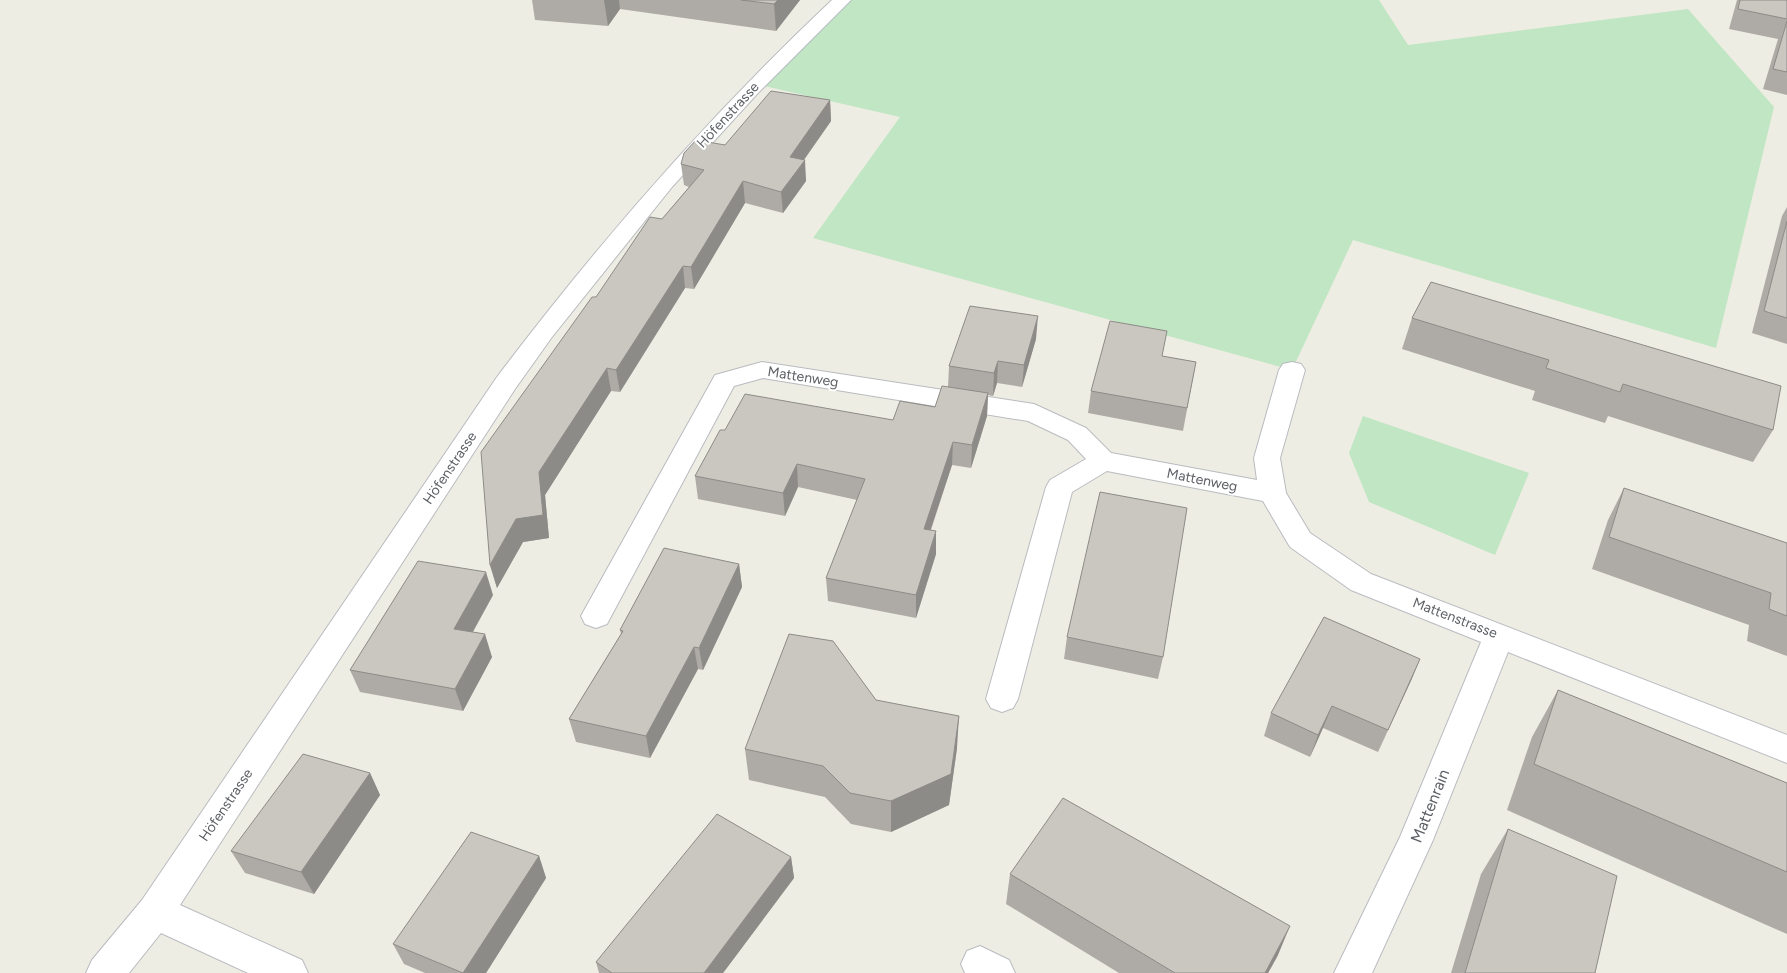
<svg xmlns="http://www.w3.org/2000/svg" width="1787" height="973" viewBox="0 0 1787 973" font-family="Figtree,sans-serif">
	<rect width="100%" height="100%" fill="#eeede3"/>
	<g fill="#c0e6c3">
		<path d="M 848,0 L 1379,0 L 1408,45 L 1688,9 L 1774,107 L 1716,348 L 1353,240 L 1292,370 L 813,238 L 900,117 L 756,84 Z"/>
		<path d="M 1363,416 L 1529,473 L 1495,555 L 1369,502 L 1349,453 Z"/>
	</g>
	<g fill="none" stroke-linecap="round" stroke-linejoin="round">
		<defs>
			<g id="minor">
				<path d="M 832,0 L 851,0 L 758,93 L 672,187 L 552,337 L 515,389 L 180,905 L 302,960 L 308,973 L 248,973 L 161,933 L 129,973 L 86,973 L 92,960 L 142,900 L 497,377 C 599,242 709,116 832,0 Z"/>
				<path d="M 762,362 L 1034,404 L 1086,428 L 1111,453 L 1257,480 L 1254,458 L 1279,370 L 1283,364 L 1292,362 L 1301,364 L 1305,370 L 1280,458 L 1286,493 L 1310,533 L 1371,574 L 1787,735 L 1787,763 L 1508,652 L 1433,840 L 1372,973 L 1334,973 L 1400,837 L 1481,642 L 1351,590 L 1290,547 L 1263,501 L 1107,471 L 1072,492 L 1018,699 L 1013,708 L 1002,712 L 991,708 L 986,699 L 1046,487 L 1050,480 L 1086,459 L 1068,440 L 1028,421 L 763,378 L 734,386 L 607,624 L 596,628 L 585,624 L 581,616 L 715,375 Z"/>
				<path d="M 980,946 L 1009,960 L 1015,973 L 965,973 L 961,964 L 967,951 Z"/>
			</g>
		</defs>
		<use href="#minor" stroke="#b9bbc0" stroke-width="2"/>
		<use href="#minor" fill="#fff" fill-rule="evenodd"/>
	</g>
	<g fill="#aeaba6">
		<path d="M 532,0 L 800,0 L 776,31 L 620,9 L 608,26 L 535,20 Z"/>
		<path d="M 1737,0 L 1787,0 L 1787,95 L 1763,89 L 1778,39 L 1729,29 Z"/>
		<path d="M 830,100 L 831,121 L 804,160 L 806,181 L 783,213 L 745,203 L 694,289 L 685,288 L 620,392 L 611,391 L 545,495 L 549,538 L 523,542 L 497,588 L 490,565 L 596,297 L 689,187 L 684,185 L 681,164 Z"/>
		<path d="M 1787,207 L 1787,344 L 1752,333 L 1782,216 Z"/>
		<path d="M 1431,282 L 1773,430 L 1753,462 L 1608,416 L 1605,423 L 1532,400 L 1535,391 L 1402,349 L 1412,318 Z"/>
		<path d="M 1036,339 L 1022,387 L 997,383 L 993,396 L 988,395 L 987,416 L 971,468 L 952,465 L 931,530 L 936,531 L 936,554 L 916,618 L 828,601 L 826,578 L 857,500 L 798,487 L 785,516 L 698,499 L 695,476 L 725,430 L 893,420 L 935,407 L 948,387 L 949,366 Z"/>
		<path d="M 1162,356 L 1196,362 L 1183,431 L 1088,413 L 1091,391 Z"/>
		<path d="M 1624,488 L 1787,543 L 1787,656 L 1747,641 L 1749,625 L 1592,569 L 1608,520 Z"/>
		<path d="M 739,564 L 742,587 L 703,670 L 698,669 L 650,758 L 576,742 L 569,719 L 621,634 L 620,630 Z"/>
		<path d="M 493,595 L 473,632 L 492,657 L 463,711 L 360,692 L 350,670 Z"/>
		<path d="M 1067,637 L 1163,657 L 1158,679 L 1064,659 Z"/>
		<path d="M 1420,659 L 1378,752 L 1323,728 L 1310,757 L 1264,736 L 1271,713 Z"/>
		<path d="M 1558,690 L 1787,783 L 1787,934 L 1507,810 L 1532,737 Z"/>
		<path d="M 876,700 L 957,748 L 949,805 L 891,832 L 851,824 L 825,797 L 749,780 L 745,749 Z"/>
		<path d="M 370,773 L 380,795 L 314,894 L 245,873 L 231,851 Z"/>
		<path d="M 1508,829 L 1595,973 L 1451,973 L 1481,874 Z"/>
		<path d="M 539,856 L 546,878 L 486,973 L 425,973 L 404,964 L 393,944 Z"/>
		<path d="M 791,857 L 794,878 L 723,973 L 599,973 L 596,962 Z"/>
		<path d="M 1010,874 L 1278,955 L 1268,973 L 1119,973 L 1006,904 Z"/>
	</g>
	<g fill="#8d8b87">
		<path d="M 604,0 L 619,0 L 620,9 L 608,26 Z"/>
		<path d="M 778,0 L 800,0 L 776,31 L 774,4 Z"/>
		<path d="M 830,100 L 831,121 L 791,178 L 790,157 Z"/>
		<path d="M 805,160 L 806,181 L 783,213 L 781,192 Z"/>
		<path d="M 743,181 L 745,203 L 694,289 L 691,267 Z"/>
		<path d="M 683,266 L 685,288 L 620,392 L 616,370 Z"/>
		<path d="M 1038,316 L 1036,339 L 1022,387 L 1024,365 Z"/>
		<path d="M 998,361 L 997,383 L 993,396 L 994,373 Z"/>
		<path d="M 607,368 L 611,391 L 545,495 L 549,538 L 523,542 L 497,588 L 490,565 L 516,519 L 539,472 Z"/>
		<path d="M 988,393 L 987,416 L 971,468 L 972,445 Z"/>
		<path d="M 953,442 L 952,465 L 923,552 L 924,529 Z"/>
		<path d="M 797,464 L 798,487 L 785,516 L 783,493 Z"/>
		<path d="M 936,531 L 936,554 L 916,618 L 916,595 Z"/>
		<path d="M 739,564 L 742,587 L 703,670 L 699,648 Z"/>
		<path d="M 486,572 L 493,595 L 462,651 L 454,629 Z"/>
		<path d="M 485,634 L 492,657 L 463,711 L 455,689 Z"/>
		<path d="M 694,647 L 698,669 L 650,758 L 646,736 Z"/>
		<path d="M 1420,659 L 1411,681 L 1378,752 L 1388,730 Z"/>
		<path d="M 1332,706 L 1323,728 L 1310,757 L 1318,735 Z"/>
		<path d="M 959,716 L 957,748 L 949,805 L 891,832 L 891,801 Z"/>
		<path d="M 370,773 L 380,795 L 314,894 L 301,872 Z"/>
		<path d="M 539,856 L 546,878 L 486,973 L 463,973 Z"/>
		<path d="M 791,857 L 794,878 L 723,973 L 704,973 Z"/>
		<path d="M 1290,926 L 1278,955 L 1268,973 L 1265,973 Z"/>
	</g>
	<g fill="#cac7c1" stroke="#8d8b87">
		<path d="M 741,0 L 778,0 L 774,4 Z"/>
		<path d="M 1740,0 L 1787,0 L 1787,19 L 1738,9 Z"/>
		<path d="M 1787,21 L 1787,72 L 1773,69 Z"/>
		<path d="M 771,91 L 830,100 L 790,157 L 805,160 L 781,192 L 743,181 L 691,267 L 683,266 L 616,370 L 607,368 L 539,472 L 543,515 L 516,519 L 490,565 L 481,452 L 592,297 L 596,297 L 650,217 L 662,219 L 704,170 L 681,164 L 684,153 L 696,140 L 725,145 Z"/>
		<path d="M 1787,221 L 1787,318 L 1764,311 Z"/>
		<path d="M 1431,282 L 1781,386 L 1773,430 L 1623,384 L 1620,392 L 1546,368 L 1549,360 L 1412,318 Z"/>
		<path d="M 970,306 L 1038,316 L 1024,365 L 998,361 L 994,373 L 949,366 Z"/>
		<path d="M 1110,321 L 1167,331 L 1162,356 L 1196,362 L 1187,408 L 1091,391 Z"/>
		<path d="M 942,386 L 988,393 L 972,445 L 953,442 L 924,529 L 936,531 L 916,595 L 826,578 L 865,479 L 797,464 L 783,493 L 695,476 L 720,430 L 725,430 L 745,394 L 893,420 L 900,401 L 935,407 Z"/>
		<path d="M 1624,488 L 1787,543 L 1787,616 L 1769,609 L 1771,593 L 1609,537 Z"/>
		<path d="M 1100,492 L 1187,508 L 1163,657 L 1067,637 Z"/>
		<path d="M 664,548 L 739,564 L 699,648 L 694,647 L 646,736 L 569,719 L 623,631 L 620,630 Z"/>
		<path d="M 418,561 L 486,572 L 454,629 L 485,634 L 455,689 L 350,670 Z"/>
		<path d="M 1324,617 L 1420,659 L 1388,730 L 1332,706 L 1318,735 L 1271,713 Z"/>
		<path d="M 789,634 L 833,641 L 876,700 L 959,716 L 951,774 L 891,801 L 850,793 L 823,766 L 745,749 Z"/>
		<path d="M 1558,690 L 1787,783 L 1787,872 L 1534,764 Z"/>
		<path d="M 303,754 L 370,773 L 301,872 L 231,851 Z"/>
		<path d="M 1063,798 L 1290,926 L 1265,973 L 1175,973 L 1010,874 Z"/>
		<path d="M 717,814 L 791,857 L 704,973 L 612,973 L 596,962 Z"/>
		<path d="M 1508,829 L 1617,876 L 1595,973 L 1465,973 Z"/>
		<path d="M 471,832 L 539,856 L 463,973 L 393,944 Z"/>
	</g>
	<g text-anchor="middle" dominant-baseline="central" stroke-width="4" stroke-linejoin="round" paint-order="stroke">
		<g font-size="14" fill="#5c5f64" stroke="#fff">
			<text transform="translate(728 115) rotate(-47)">Höfenstrasse</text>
			<text transform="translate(803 377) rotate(9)">Mattenweg</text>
			<text transform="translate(450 468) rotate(-56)">Höfenstrasse</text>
			<text transform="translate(1202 480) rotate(11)">Mattenweg</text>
			<text transform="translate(1455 618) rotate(21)">Mattenstrasse</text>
			<text transform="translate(226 805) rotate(-56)">Höfenstrasse</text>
		</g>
		<g font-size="16" fill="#5c5f64" stroke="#fff">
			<text transform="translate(1430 806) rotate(-68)">Mattenrain</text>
		</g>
	</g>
</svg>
